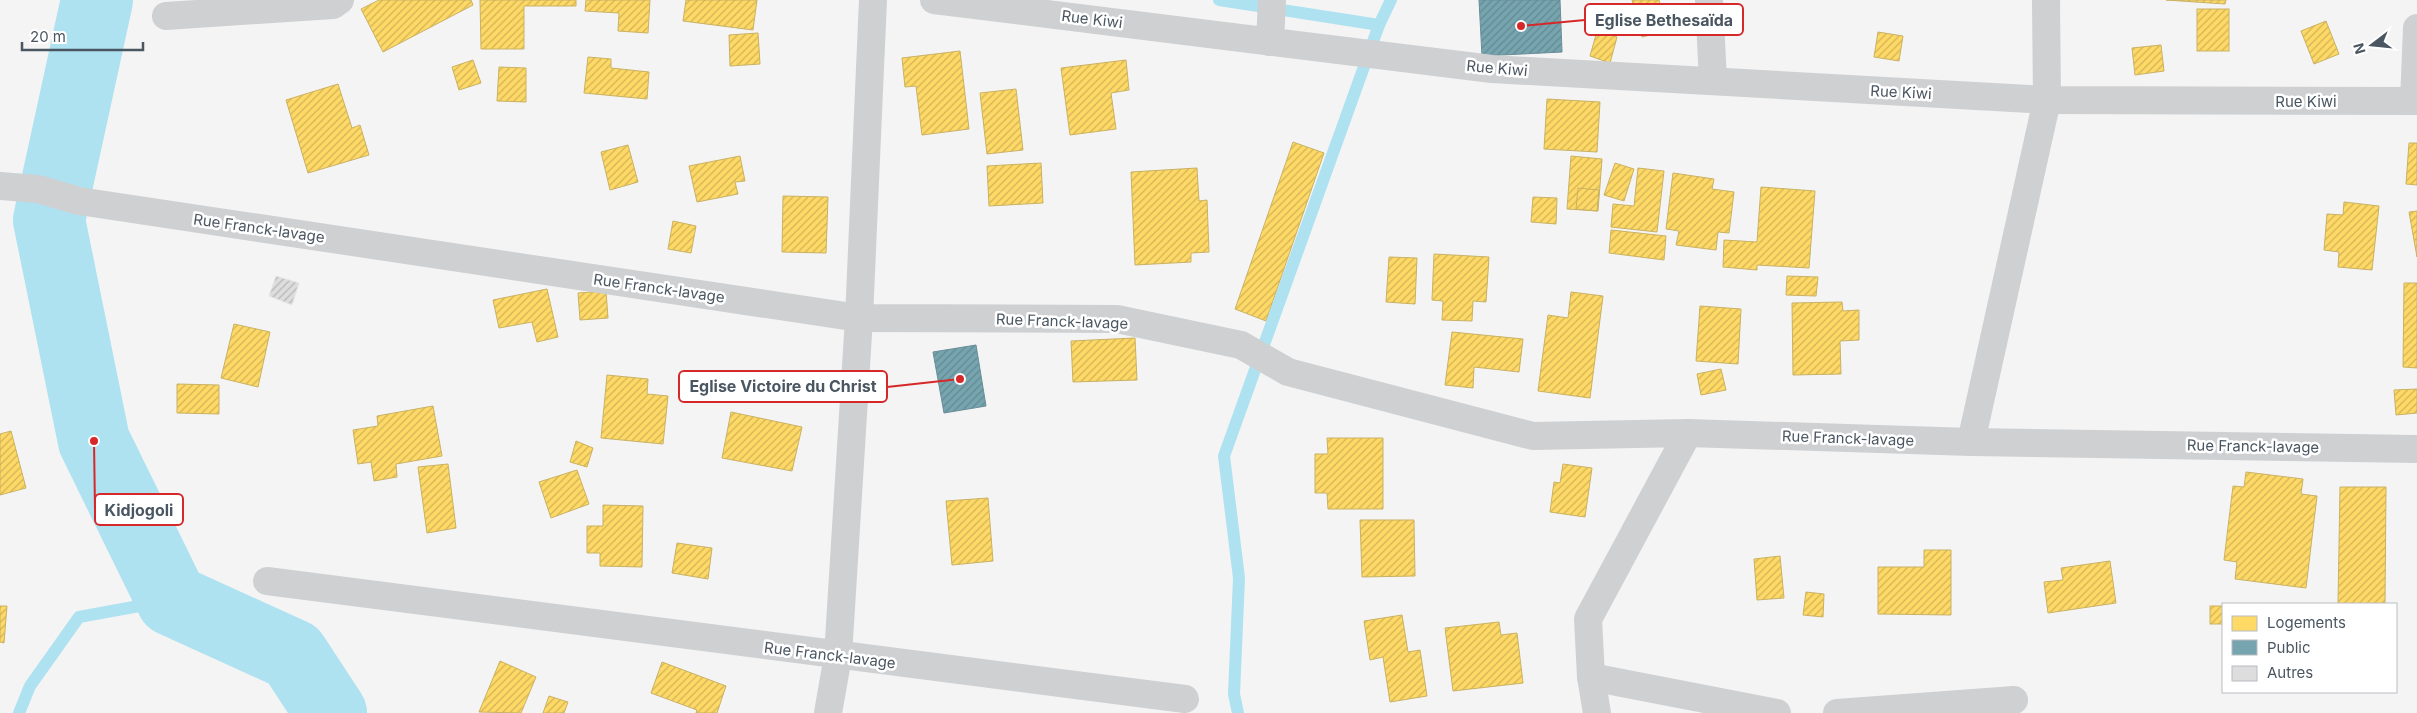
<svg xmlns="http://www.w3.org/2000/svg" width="2417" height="713" viewBox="0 0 2417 713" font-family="Inter,sans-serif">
	<defs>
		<pattern id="homes-hatch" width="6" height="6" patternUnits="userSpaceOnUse" patternTransform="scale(1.25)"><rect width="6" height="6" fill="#ffd966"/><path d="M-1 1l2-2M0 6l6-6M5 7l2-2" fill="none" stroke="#d0b357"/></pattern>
		<pattern id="public-hatch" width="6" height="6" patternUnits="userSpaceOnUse" patternTransform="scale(1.25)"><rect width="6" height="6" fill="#76a5af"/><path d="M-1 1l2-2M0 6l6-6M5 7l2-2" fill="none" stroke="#638992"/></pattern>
		<pattern id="building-hatch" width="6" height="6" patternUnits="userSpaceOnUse" patternTransform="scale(1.25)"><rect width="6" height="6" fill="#ddddde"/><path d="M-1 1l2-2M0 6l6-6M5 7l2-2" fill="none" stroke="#b5b6b7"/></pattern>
	</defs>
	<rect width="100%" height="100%" fill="#f4f4f4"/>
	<g fill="url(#homes-hatch)" stroke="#c9b264">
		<path d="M 379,0 L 471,0 L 473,5 L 383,52 L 361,9 Z"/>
		<path d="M 480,0 L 576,0 L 576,6 L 524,6 L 524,49 L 481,49 Z"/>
		<path d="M 586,0 L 650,0 L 648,33 L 618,31 L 619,13 L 585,11 Z"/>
		<path d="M 686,0 L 757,0 L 753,30 L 683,21 Z"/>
		<path d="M 1632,0 L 1659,0 L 1667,31 L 1642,37 Z"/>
		<path d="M 2166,0 L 2226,0 L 2225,4 Z"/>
		<rect x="2197" y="9" width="32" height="42"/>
		<path d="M 2326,21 L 2339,54 L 2314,64 L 2301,31 Z"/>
		<path d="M 1597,31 L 1617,37 L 1610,63 L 1590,56 Z"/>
		<path d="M 1878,32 L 1903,36 L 1899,61 L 1874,57 Z"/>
		<path d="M 758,33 L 760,64 L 730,66 L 729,35 Z"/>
		<path d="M 2161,45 L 2164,71 L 2135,75 L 2132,48 Z"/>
		<path d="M 960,51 L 969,129 L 922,135 L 916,86 L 905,87 L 902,58 Z"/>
		<path d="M 588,57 L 611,59 L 611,68 L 649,72 L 647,99 L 584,93 Z"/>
		<path d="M 473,60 L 481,83 L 459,90 L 452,67 Z"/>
		<path d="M 1126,60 L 1129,90 L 1111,93 L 1116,129 L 1070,135 L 1061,68 Z"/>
		<path d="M 499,67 L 526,68 L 526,102 L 497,101 Z"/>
		<path d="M 338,84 L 352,128 L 360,125 L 369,155 L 308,173 L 286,100 Z"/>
		<path d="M 1016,89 L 1023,150 L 987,154 L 980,93 Z"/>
		<path d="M 1547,99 L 1600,102 L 1597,152 L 1544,149 Z"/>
		<path d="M 1293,142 L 1324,153 L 1266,321 L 1235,309 Z"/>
		<path d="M 2409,143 L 2417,143 L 2417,185 L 2406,184 Z"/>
		<path d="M 628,145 L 638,182 L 610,190 L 601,152 Z"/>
		<path d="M 740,156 L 745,181 L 735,182 L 738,194 L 697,202 L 689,166 Z"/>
		<path d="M 1571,156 L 1602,159 L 1598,211 L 1567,209 Z"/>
		<path d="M 1041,163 L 1043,203 L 989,206 L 987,166 Z"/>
		<path d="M 1615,163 L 1634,169 L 1624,201 L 1604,195 Z"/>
		<path d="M 1197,168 L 1199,201 L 1207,200 L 1209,252 L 1191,253 L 1191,262 L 1135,265 L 1131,172 Z"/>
		<path d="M 1638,168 L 1664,171 L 1657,232 L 1611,227 L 1613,204 L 1634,206 Z"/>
		<path d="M 1673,173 L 1714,179 L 1712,189 L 1734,192 L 1729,233 L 1718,232 L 1716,250 L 1676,245 L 1679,231 L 1666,229 Z"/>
		<path d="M 1761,187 L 1815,191 L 1809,268 L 1757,265 L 1757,270 L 1723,267 L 1724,240 L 1757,242 Z"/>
		<path d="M 1578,188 L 1599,190 L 1597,211 L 1576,209 Z"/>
		<path d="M 783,196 L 828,197 L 826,253 L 782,252 Z"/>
		<path d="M 1533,197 L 1557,198 L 1556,224 L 1531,222 Z"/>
		<path d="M 2344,202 L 2379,206 L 2372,270 L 2338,267 L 2339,252 L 2324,250 L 2327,214 L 2343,215 Z"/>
		<path d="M 2417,211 L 2417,257 L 2409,212 Z"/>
		<path d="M 673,221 L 696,226 L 691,253 L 668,249 Z"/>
		<path d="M 1611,230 L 1666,236 L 1664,260 L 1609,253 Z"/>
		<path d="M 1434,254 L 1489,257 L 1486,302 L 1473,301 L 1472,321 L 1442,320 L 1443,301 L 1432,300 Z"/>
		<path d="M 1389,257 L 1417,258 L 1415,304 L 1386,302 Z"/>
		<path d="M 1787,276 L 1818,277 L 1816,296 L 1786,295 Z"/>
		<path d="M 2404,283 L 2417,283 L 2417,368 L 2403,367 Z"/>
		<path d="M 547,289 L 558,337 L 537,342 L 532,322 L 499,328 L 493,300 Z"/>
		<path d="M 606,291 L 608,318 L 580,320 L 578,293 Z"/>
		<path d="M 1571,292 L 1603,296 L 1590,398 L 1538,391 L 1548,315 L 1568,318 Z"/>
		<path d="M 1842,302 L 1843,311 L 1859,310 L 1859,340 L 1840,341 L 1841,374 L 1793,375 L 1792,303 Z"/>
		<path d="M 1700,306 L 1741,309 L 1738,364 L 1696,361 Z"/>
		<path d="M 234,324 L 270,332 L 258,387 L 221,378 Z"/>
		<path d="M 1452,332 L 1523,339 L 1519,372 L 1474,367 L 1473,388 L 1445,385 Z"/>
		<path d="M 1135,338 L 1137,380 L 1073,382 L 1071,341 Z"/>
		<path d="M 1721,369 L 1726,390 L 1701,395 L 1697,374 Z"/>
		<path d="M 607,375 L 648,379 L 647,394 L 668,396 L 663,444 L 601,438 Z"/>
		<path d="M 177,384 L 219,385 L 219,414 L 177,413 Z"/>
		<path d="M 2417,389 L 2417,413 L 2396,415 L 2394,390 Z"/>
		<path d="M 433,406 L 442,456 L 396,464 L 397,477 L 374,481 L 371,462 L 358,464 L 353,430 L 378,426 L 377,416 Z"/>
		<path d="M 731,412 L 802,427 L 792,471 L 722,458 Z"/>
		<path d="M 11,431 L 26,488 L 0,495 L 0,434 Z"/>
		<path d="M 1327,438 L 1383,438 L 1383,509 L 1328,509 L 1327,493 L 1315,493 L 1315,454 L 1328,454 Z"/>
		<path d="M 576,441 L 593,448 L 587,467 L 570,462 Z"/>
		<path d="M 448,464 L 456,528 L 427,533 L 418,467 Z"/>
		<path d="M 1563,464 L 1592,468 L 1585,517 L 1550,512 L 1554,482 L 1560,483 Z"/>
		<path d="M 577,470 L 589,504 L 551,518 L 539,482 Z"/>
		<path d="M 2246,472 L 2303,479 L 2301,494 L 2317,496 L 2306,588 L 2235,579 L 2237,562 L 2224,560 L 2233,486 L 2244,487 Z"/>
		<path d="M 2340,487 L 2386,487 L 2385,604 L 2338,604 Z"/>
		<path d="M 988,498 L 993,561 L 952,565 L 946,501 Z"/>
		<path d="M 603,505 L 643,506 L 642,567 L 600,566 L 600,553 L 587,553 L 587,526 L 603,526 Z"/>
		<path d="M 1360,520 L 1414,520 L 1415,576 L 1362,577 Z"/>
		<path d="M 677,543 L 712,548 L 708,579 L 672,573 Z"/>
		<path d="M 1924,550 L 1951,550 L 1951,615 L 1878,614 L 1878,567 L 1924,567 Z"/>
		<path d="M 1780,556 L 1784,598 L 1757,600 L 1754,559 Z"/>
		<path d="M 2110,561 L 2116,603 L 2048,613 L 2044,582 L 2063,580 L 2061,568 Z"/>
		<path d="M 1806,592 L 1824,594 L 1823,617 L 1803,615 Z"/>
		<path d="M 0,606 L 7,606 L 4,643 L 0,642 Z"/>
		<rect x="2210" y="606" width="13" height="18"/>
		<path d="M 1402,615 L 1408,652 L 1420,650 L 1427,696 L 1390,702 L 1383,657 L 1370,660 L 1364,621 Z"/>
		<path d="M 1499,622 L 1501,635 L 1517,633 L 1523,683 L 1453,691 L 1445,628 Z"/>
		<path d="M 500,661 L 536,677 L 521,713 L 479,712 Z"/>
		<path d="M 662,662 L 726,686 L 717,713 L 696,713 L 697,710 L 651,693 Z"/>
		<path d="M 549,696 L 568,702 L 564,713 L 543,713 Z"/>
	</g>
	<g fill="url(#public-hatch)" stroke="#698d98">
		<path d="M 1479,0 L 1560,0 L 1562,52 L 1482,56 Z"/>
		<path d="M 976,345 L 986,406 L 944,413 L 933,352 Z"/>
	</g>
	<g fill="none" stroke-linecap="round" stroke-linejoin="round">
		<g stroke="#aee2f0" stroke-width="12">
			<path d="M 1219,0 L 1379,25"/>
			<path d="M 19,713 L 30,686 L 79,617 L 172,600"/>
			<path d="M 1238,713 L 1234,694 L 1239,578 L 1224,456 L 1379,25 L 1391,0"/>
		</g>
		<path stroke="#aee2f0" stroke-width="72" d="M 97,0 L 49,220 L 94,441 L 172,600 L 293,655 L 331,713"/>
	</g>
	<path fill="url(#building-hatch)" stroke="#e5e6e7" d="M 276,276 L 299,283 L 292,305 L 269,296 Z"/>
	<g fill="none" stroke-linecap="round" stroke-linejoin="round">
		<g stroke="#ced0d2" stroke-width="28">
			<path d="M 934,0 L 1492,69 L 2047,100 L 2417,101"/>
			<path d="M 1709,0 L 1713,81"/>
			<path d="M 166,16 L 333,5 L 340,0"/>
			<path d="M 1270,42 L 1272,0"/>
			<path d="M 2414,101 L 2417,28"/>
			<path d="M 0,186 L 38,189 L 79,201 L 859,318 L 1117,319 L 1241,345 L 1288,372 L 1533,436 L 1688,433 L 1971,442 L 2417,449"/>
			<path d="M 1971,442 L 2047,100 L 2046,0"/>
			<path d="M 267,581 L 1185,699"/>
			<path d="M 1591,677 L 1777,713"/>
			<path d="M 828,713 L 838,656 L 859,318 L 873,0"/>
			<path d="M 1597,713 L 1591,677 L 1588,619 L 1688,433"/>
			<path d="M 1837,713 L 2014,700"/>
		</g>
	</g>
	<g text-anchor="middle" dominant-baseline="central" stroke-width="5" stroke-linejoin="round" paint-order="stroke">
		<g font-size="15" fill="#4a5661" stroke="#fff">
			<text transform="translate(1092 19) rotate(7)">Rue Kiwi</text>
			<text transform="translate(1497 68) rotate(5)">Rue Kiwi</text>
			<text transform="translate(1901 92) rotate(3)">Rue Kiwi</text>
			<text x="2306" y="101">Rue Kiwi</text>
			<text transform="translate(259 228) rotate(8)">Rue Franck-lavage</text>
			<text transform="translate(659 288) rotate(8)">Rue Franck-lavage</text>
			<text transform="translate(1062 321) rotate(2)">Rue Franck-lavage</text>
			<text transform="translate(1848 438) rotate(2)">Rue Franck-lavage</text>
			<text transform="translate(2253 446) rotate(1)">Rue Franck-lavage</text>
			<text transform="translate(830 655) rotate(7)">Rue Franck-lavage</text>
		</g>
	</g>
	<path fill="none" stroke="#d62828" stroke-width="2" d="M1521 26L1585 20M960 379L887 387M94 441L95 510"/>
	<g fill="#d62828" stroke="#fff" stroke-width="2">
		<circle cx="1521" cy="26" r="5"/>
		<circle cx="960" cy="379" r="5"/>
		<circle cx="94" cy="441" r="5"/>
	</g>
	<g fill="#fff" stroke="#d62828" stroke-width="2">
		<rect x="1585" y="4" width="158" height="31" rx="5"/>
		<rect x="679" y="371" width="208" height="31" rx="5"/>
		<rect x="95" y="494" width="88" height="31" rx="5"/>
	</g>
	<g font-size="16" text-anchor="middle" font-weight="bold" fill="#4a5661">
		<text x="1664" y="26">Eglise Bethesaïda</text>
		<text x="783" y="392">Eglise Victoire du Christ</text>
		<text x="139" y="516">Kidjogoli</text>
	</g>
	<rect x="2222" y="603" width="175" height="90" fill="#ffffff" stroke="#b7bbc0"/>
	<rect x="2232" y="616" width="25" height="15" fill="#ffd966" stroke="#b7bbc0"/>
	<text x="2267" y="628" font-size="15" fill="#4a5661">Logements</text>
	<rect x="2232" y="640" width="25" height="15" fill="#76a5af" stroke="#b7bbc0"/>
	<text x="2267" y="653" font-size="15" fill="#4a5661">Public</text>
	<rect x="2232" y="666" width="25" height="15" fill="#ddddde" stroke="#b7bbc0"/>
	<text x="2267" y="678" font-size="15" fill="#4a5661">Autres</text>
	<g transform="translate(2372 45) rotate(254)" stroke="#ffffff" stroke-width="4" paint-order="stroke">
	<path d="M0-4L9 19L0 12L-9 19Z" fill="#4a5661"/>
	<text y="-8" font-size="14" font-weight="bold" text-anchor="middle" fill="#4a5661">N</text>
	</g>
	<path d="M22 42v8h121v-8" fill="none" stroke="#4a5661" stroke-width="2.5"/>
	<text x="30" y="42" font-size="15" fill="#4a5661" stroke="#ffffff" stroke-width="4" paint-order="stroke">20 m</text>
</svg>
